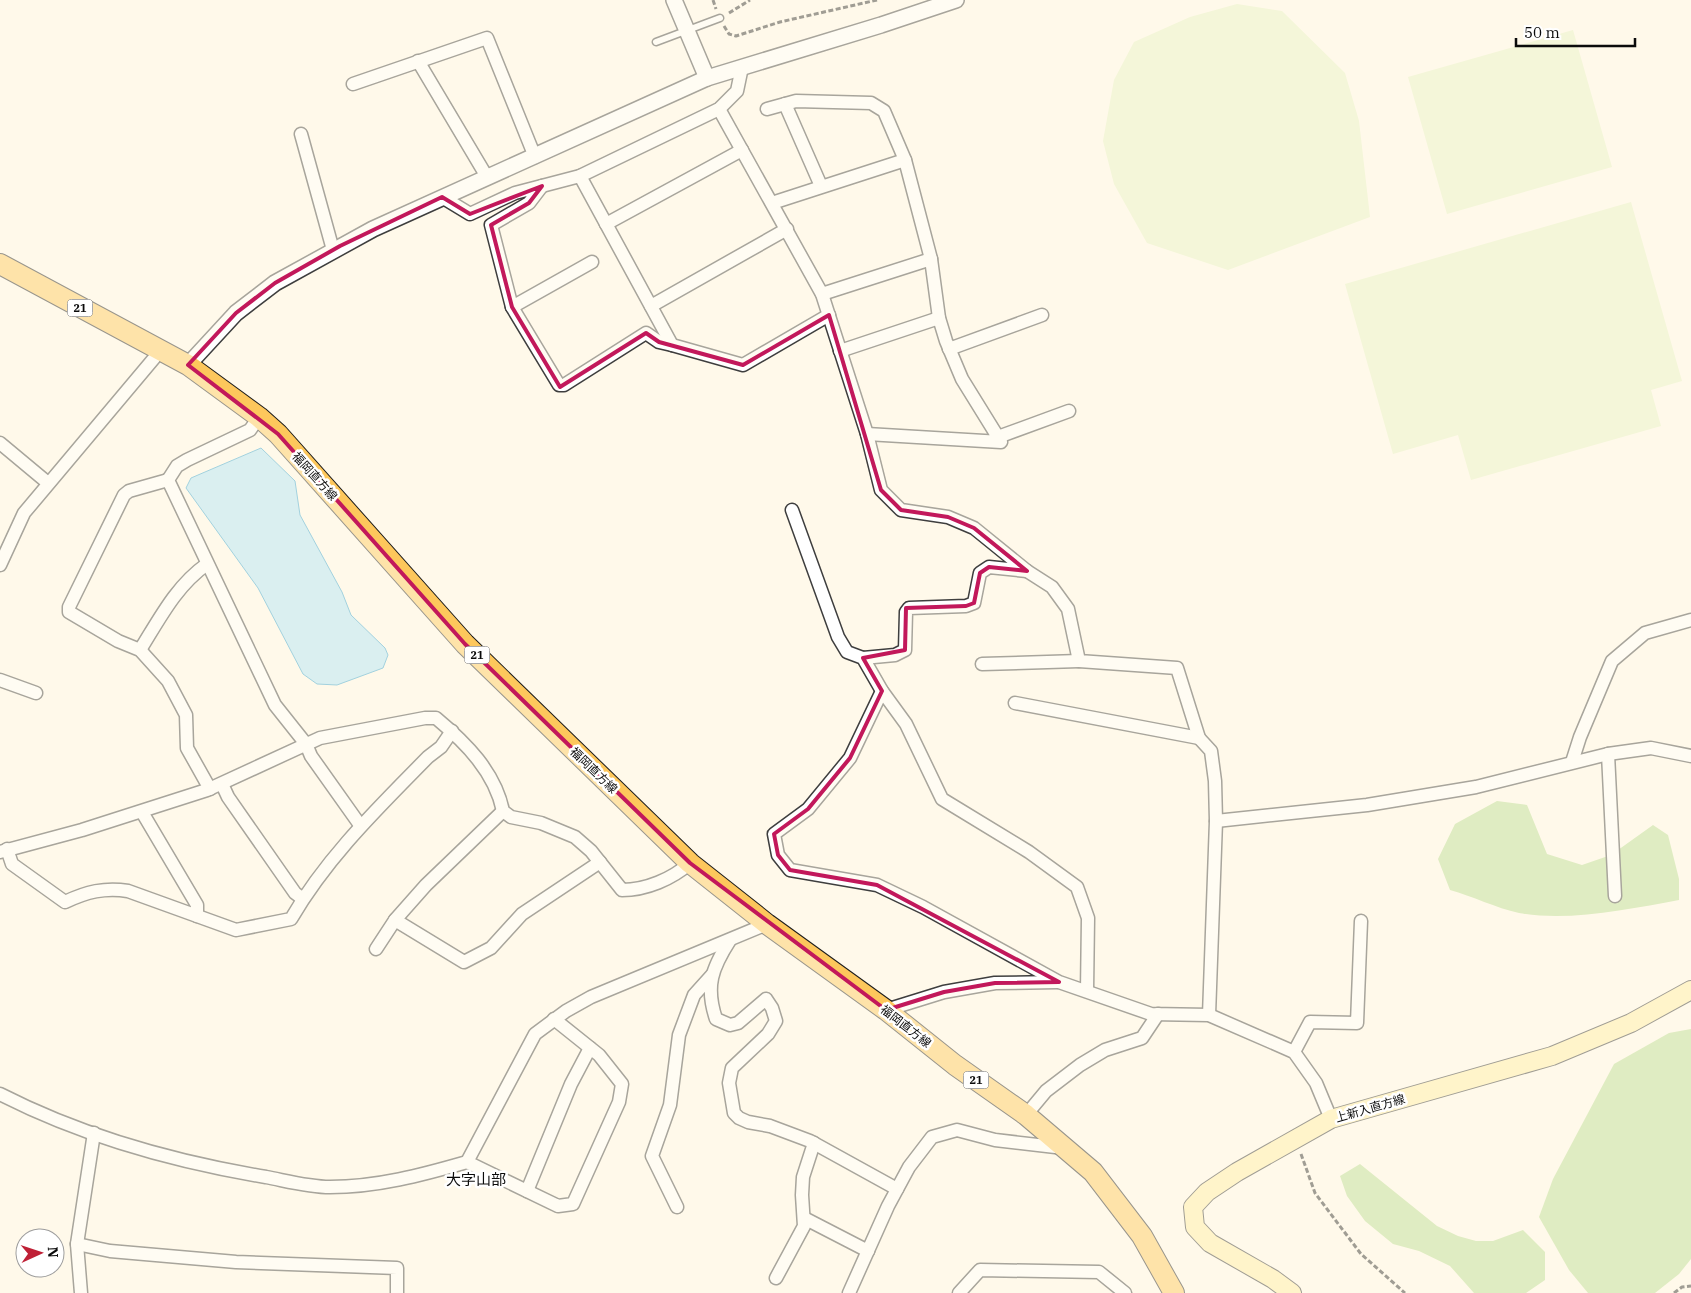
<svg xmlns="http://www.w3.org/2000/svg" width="1691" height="1293" viewBox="0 0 1691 1293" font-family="'IBM Plex Serif','Noto Sans JP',serif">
	<rect width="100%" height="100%" fill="#fff9ea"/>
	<g fill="#b9db92">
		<path d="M 1497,801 L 1527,805 L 1547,854 L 1582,865 L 1611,855 L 1653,825 L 1668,835 L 1679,879 L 1679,900 C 1630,909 1568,922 1519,913 C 1496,908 1472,896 1450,890 L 1438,859 L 1455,824 Z"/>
		<path d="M 1691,1029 L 1691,1259 L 1679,1274 L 1655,1293 L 1588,1293 L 1569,1270 L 1539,1217 L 1553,1179 L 1614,1064 L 1669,1033 Z"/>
		<path d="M 1360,1164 L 1437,1226 L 1458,1236 L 1476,1241 L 1493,1241 L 1523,1230 L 1545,1252 L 1545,1280 L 1526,1293 L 1474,1293 L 1450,1266 L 1419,1251 L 1393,1244 L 1365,1221 L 1347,1196 L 1340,1176 Z"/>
	</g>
	<g fill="#e6f1c5">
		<path d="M 1237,4 L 1282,11 L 1345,73 L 1359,121 L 1370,217 L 1228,270 L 1147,243 L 1114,184 L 1103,141 L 1114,80 L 1134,42 L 1190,17 Z"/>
		<path d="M 1573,30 L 1612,167 L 1447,214 L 1408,77 Z"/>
		<path d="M 1631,202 L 1682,381 L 1651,390 L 1661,426 L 1471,480 L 1458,435 L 1393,454 L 1345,284 Z"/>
	</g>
	<path fill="#ade3f8" stroke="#32a0d1" d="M 261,448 L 295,481 L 300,515 L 342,592 L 351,615 L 385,648 L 388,655 L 383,668 L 337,685 L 317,684 L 303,674 L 258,588 L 186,488 L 191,478 Z"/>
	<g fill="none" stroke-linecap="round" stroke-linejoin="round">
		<defs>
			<path id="service" d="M 656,42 L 720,18"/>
			<g id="minor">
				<path d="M 418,61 L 487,177"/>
				<path d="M 353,84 L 487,38 L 535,157"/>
				<path d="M 785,104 L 821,186"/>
				<path d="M 719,109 L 822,294 L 867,434 L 881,490 L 901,510 L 948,517 L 974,528 L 1027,571 L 1052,587 L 1068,609 L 1079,661 L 1177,668 L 1199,738 L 1211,751 L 1215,781 L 1216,821 L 1209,1015"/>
				<path d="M 767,109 L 796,101 L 871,103 L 884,111 L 905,160 L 931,259 L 939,318 L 946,341 L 962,379 L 1001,442 L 867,434"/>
				<path d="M 301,134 L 333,250"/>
				<path d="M 580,176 L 672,345 L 743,365 L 829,315"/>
				<path d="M 542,186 L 529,203 L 491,225 L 512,307 L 559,385 L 564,385 L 646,333 L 659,342 L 672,345"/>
				<path d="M 442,197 L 470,214 L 515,193 L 580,176 L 719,109 L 737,91 L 742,67"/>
				<path d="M 772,203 L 905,160"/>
				<path d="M 606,224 L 742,150"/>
				<path d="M 822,294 L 931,259"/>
				<path d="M 651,306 L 787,229"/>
				<path d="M 512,307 L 592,262"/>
				<path d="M 949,349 L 1042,315"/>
				<path d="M 840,351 L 939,318"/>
				<path d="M 259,417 L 250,430 L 187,460 L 177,466 L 168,480 L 275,705 L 306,744 L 311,756 L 360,825"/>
				<path d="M 998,437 L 1069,411"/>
				<path d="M 0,443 L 48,483"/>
				<path d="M 168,480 L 129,491 L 124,495 L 69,607 L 69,612 L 118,641 L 140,650 L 168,681 L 186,715 L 187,748 L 210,789"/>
				<path d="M 792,510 L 838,637 L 847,652 L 863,658 L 882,691 L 906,724 L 942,799 L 1029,852 L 1077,887 L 1088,918 L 1087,991"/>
				<path d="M 0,565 L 24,513 L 161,350"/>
				<path d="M 140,650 C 160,618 176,586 207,564"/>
				<path d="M 863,658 L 895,655 L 905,650 L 906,612 L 909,608 L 966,606 L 974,603 L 980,573 L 989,567 L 1027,571"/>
				<path d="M 982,664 L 1079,661"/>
				<path d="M 0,680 L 36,693"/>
				<path d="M 882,691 L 850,758 L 808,809 L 774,834 L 778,855 L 790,870 L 877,885 L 923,907 L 1059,982 L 1151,1014 L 1209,1015 L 1294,1052 L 1316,1083 L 1331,1119"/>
				<path d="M 1015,703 L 1199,738"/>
				<path d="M 1608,754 L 1615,896"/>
				<path d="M 1572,762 L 1580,737 L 1612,661 L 1645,633 L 1691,620"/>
				<path d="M 222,784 L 228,797 L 295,893 L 303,899"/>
				<path d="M 503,811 L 426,885 L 395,920 L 464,962 L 491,948 L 522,914 L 600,862"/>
				<path d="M 142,812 L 197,905 L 197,916"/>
				<path d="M 1216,821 L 1367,805 L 1476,787 L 1608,754 L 1651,748 L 1691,756"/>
				<path d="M 7,849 L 12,864 L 65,902 C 86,892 105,887 128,891 L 236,930 L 291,919 C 327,857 378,808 428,757 L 441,747 L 452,731"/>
				<path d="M 0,852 L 82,830 L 207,790 L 320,738 L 425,718 L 436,718 C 466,743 495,772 503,811 L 511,817 L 541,823 L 575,837 L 591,851 L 622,890 C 646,890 672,879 690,863"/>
				<path d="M 730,940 C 712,968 705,986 716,1019 L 730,1025 L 738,1023 L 766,999 L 772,1008 L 776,1021 L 768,1034 L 732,1068 L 729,1083 L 734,1113 L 739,1118 L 748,1122 L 770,1126 L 810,1141 L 897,1189"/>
				<path d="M 376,949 L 395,920"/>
				<path d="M 886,1010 L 944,992 L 995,983 L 1057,982"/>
				<path d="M 1294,1052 L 1310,1022 L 1357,1023 L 1361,921"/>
				<path d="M 0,1094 C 82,1136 176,1162 266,1177 C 287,1181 309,1187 330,1187 C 377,1187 422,1175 467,1162 L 535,1034 L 566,1011 L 591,997 L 767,924"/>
				<path d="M 1026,1115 L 1046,1091 L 1080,1065 L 1105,1050 L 1142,1038 L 1158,1014"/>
				<path d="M 467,1162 L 558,1206 L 573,1204 L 619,1102 L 622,1084 L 599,1055 L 554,1019"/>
				<path d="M 527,1191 L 571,1084 L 590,1048"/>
				<path d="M 677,1207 L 652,1156 L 670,1105 L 679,1035 L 694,995 L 712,975"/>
				<path d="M 804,1218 L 868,1251"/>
				<path d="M 77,1244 L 110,1251 L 236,1262 L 397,1268 L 397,1293"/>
				<path d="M 776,1278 L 804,1226 L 802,1195 L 803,1177 L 814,1143"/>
				<path d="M 81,1293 L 77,1244 L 94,1133"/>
				<path d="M 849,1293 L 888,1206 L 909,1167 L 932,1137 L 957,1130 L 995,1140 L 1064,1148"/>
				<path d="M 959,1293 L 980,1270 L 1099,1272 L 1125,1293"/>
			</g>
			<g id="tertiary">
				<path d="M 674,0 L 707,78"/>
				<path d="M 188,365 L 236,313 L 275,283 L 373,229 L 707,78 L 881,25 L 956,0"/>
			</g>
			<path id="secondary" d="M 1292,1293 L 1273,1279 L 1210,1243 L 1195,1227 L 1193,1207 L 1207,1192 L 1237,1172 L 1331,1119 L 1552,1056 L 1631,1023 L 1691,990"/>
			<path id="primary" d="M 0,264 L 188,365 L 259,417 L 278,434 L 465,644 L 690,863 L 767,924 L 886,1010 L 955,1065 L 1026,1115 L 1093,1172 L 1142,1236 L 1174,1293"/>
		</defs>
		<use href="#service" stroke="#3e3e3e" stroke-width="9"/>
		<use href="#minor" stroke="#3e3e3e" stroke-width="15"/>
		<use href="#tertiary" stroke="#3e3e3e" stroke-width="18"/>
		<use href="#secondary" stroke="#2d2d2d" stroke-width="20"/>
		<use href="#primary" stroke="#1c1c1c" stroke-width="22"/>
		<g stroke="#2d2d2d" stroke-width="3" stroke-dasharray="5 2.5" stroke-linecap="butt">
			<path d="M 713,0 L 716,9"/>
			<path d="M 729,13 L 750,0"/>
			<path d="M 724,26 L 729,34 L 736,36 L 780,22 L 877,0"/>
			<path d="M 1301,1154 L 1315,1193 L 1361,1254 L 1405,1293"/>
			<path d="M 1674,1293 L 1682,1287 L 1691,1286"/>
		</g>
		<use href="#service" stroke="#fff" stroke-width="6"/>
		<use href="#minor" stroke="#fff" stroke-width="12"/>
		<use href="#tertiary" stroke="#fff" stroke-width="15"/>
		<use href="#secondary" stroke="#ffeda5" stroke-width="18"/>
		<use href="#primary" stroke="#fdc75c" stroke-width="20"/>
	</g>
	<path d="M0 0H1691V1293H0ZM 542,186 L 529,203 L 491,225 L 512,307 L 560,387 L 646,333 L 659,342 L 743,365 L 829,315 L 881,490 L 901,510 L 948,517 L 974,528 L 1027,571 L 989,567 L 980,573 L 974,603 L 966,606 L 906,608 L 905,650 L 863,658 L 882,691 L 850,758 L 808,809 L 774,834 L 778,855 L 790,870 L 877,885 L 1059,982 L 995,983 L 944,992 L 886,1010 L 690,863 L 465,644 L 278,434 L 188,365 L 236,313 L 275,283 L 340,246 L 442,197 L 470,214 Z" fill="#fff9ea" fill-opacity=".55" fill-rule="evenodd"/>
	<path fill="none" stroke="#c2185b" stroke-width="4" stroke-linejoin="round" d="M 542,186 L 529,203 L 491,225 L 512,307 L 560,387 L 646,333 L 659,342 L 743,365 L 829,315 L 881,490 L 901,510 L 948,517 L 974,528 L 1027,571 L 989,567 L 980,573 L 974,603 L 966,606 L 906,608 L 905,650 L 863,658 L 882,691 L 850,758 L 808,809 L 774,834 L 778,855 L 790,870 L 877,885 L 1059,982 L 995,983 L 944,992 L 886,1010 L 690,863 L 465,644 L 278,434 L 188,365 L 236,313 L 275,283 L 340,246 L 442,197 L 470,214 Z"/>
	<g text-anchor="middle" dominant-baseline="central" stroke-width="5" stroke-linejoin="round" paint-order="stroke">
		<g fill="#fff" stroke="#545454" stroke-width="1">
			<rect x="67.5" y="299.5" width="25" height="17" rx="4"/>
			<rect x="464.5" y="646.5" width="25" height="17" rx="4"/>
			<rect x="963.5" y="1071.5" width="25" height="17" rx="4"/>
		</g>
		<g font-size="11" font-weight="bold" fill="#0b0b0b">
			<text x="80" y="308">21</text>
			<text x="477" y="655">21</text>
			<text x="976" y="1080">21</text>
		</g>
		<g font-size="12" fill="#0b0b0b" stroke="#fff">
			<text transform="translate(315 476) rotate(48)">福岡直方線</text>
			<text transform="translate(594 770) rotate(44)">福岡直方線</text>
			<text transform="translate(906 1026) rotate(38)">福岡直方線</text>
			<text transform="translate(1370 1108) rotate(-16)">上新入直方線</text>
		</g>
		<g font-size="15" fill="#0b0b0b" stroke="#fff">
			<text x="476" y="1179">大字山部</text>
		</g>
	</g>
	<g transform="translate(40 1253) rotate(87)"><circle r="24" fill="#ffffff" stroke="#9d9d9d"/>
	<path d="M0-4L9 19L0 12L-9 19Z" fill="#bf2036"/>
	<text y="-8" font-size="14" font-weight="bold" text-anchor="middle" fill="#0b0b0b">N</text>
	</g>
	<path d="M1516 38v8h119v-8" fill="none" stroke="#0b0b0b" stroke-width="2.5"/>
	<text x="1524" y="38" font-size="15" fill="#0b0b0b" stroke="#ffffff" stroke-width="4" paint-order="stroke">50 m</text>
</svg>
